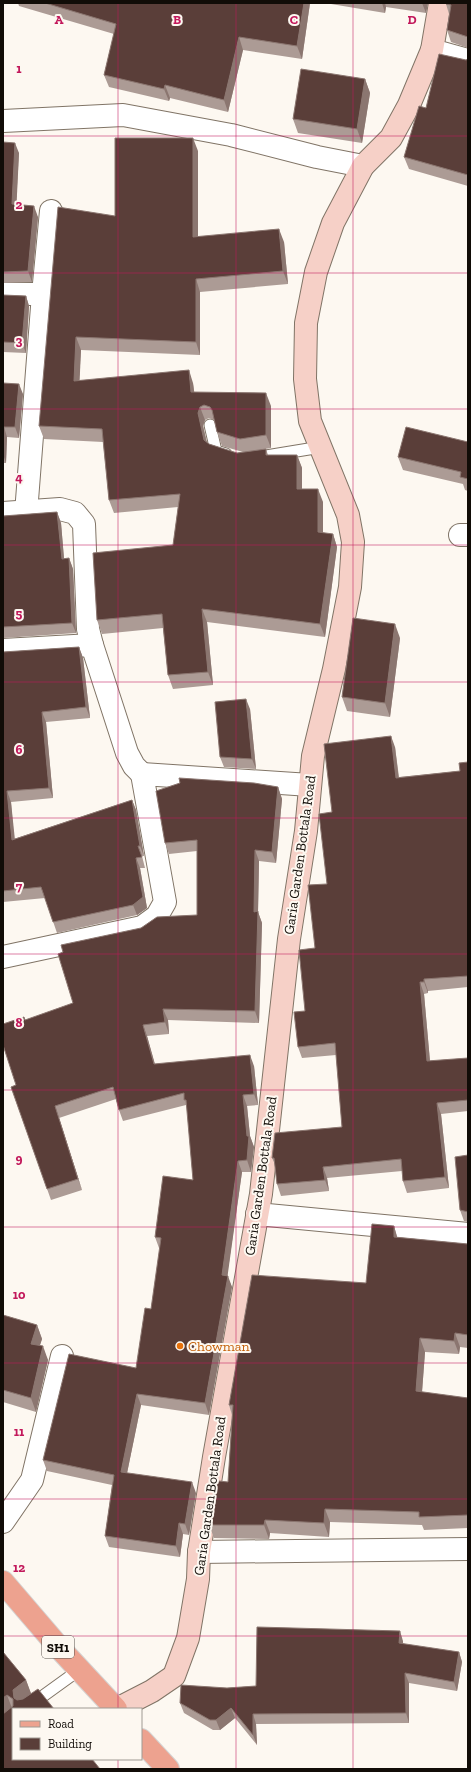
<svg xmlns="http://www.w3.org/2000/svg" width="471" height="1772" viewBox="0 0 471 1772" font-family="'Zilla Slab',serif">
	<rect width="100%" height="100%" fill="#fdf8f1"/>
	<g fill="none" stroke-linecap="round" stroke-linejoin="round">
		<defs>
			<g id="lane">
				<path d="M 210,425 L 216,451 L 226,454"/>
				<path d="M 260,457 L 321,447"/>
				<path d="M 25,1709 L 79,1670"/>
			</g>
			<g id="street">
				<path d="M 432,50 L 468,60"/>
				<path d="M 3,121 L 123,115 L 231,135 L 317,157 L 363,166"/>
				<path d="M 3,294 L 43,294 L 26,513"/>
				<path d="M 43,294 L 51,211"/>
				<path d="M 3,513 L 60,509 L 75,513 L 84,524 L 88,629 L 92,645 L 127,753 L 134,766 L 142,774"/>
				<path d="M 460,535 L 468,535"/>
				<path d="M 3,650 L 92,645"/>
				<path d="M 3,957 L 142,927 L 157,916 L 165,902 L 142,774 L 310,785"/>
				<path d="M 257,1214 L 468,1234"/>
				<path d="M 3,1522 L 32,1480 L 62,1356"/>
				<path d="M 199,1552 L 468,1549"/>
			</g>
			<path id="secondary" d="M 117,1709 L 152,1691 L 174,1676 L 188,1638 L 198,1579 L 199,1552 L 214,1457 L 261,1194 L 289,939 L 306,831 L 313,756 L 334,669 L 350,587 L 353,542 L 348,515 L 310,421 L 305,379 L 306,323 L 316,272 L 333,223 L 363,166 L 391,138 L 409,105 L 432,50 L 440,3"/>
			<g id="primary">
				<path d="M 3,1582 L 63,1652 L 116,1709"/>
				<path d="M 141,1740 L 168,1769"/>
			</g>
		</defs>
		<use href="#lane" stroke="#807466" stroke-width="13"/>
		<use href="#street" stroke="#807466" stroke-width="24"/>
		<use href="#secondary" stroke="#807466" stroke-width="24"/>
		<use href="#primary" stroke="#d4d3d2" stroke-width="24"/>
		<use href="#lane" stroke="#fff" stroke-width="11"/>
		<use href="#street" stroke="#fff" stroke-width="22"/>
		<use href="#secondary" stroke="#f6d0c7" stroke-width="22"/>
		<use href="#primary" stroke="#eda28f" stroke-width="22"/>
	</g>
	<g fill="#ac9b95" fill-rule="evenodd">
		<path d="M 18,3 L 310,3 L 302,59 L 243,50 L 228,112 L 170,98 L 169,101 L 109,87 L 104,75 L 114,34 L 19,6 Z"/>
		<path d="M 325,3 L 428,3 L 426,13 L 386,7 L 385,13 Z"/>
		<path d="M 468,3 L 468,48 L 451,42 L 447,30 L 449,14 L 446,4 Z"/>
		<path d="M 468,59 L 468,186 L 409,169 L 404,157 L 426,108 L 466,60 Z"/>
		<path d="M 365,79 L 370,93 L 362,143 L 298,133 L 293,119 Z"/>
		<path d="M 3,142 L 19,153 L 16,205 L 38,217 L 32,282 L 3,283 Z"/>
		<path d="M 198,151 L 198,236 L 284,242 L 288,284 L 200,292 L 200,355 L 81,350 L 79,380 L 193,383 L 194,392 L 271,406 L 271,448 L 265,449 L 266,449 L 268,455 L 297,455 L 302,468 L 302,489 L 323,502 L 323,533 L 333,534 L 337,547 L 325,637 L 207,622 L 213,685 L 173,689 L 168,675 L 163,628 L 102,634 L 97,620 L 173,545 L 178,507 L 114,513 L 109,500 L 103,442 L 44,439 L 39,426 L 115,216 ZM 209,418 L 214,420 L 217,432 L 222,446 L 243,452 L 237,453 L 209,444 L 207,442 L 203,426 L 205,420 Z"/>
		<path d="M 3,295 L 26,296 L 29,306 L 26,353 L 3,352 Z"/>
		<path d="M 3,383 L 23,394 L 19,438 L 7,437 L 6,463 L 3,463 Z"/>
		<path d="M 468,442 L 468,491 L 465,490 L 463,484 L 403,470 L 398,457 Z"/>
		<path d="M 57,512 L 61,523 L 64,559 L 69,558 L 73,569 L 76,633 L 3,638 L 3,516 Z"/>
		<path d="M 400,638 L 390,717 L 347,711 L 342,697 Z"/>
		<path d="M 79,647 L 83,658 L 90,718 L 46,722 L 53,798 L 11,802 L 14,839 L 132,800 L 136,810 L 144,856 L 142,856 L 145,868 L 140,868 L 147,908 L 137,915 L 57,933 L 45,898 L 3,902 L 3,652 Z"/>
		<path d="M 250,709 L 256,769 L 224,767 L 220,757 Z"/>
		<path d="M 395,747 L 399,777 L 460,771 L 468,762 L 468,987 L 428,991 L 428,993 L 424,994 L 430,1061 L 468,1058 L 468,1111 L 441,1114 L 449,1188 L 407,1193 L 403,1181 L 402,1171 L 327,1178 L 329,1191 L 281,1196 L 277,1184 L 275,1164 L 272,1158 L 342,1127 L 336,1055 L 302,1058 L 298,1047 L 305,1011 L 315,948 L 327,884 L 332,812 Z"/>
		<path d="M 278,787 L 282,799 L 276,863 L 259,861 L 258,912 L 262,923 L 259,1023 L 168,1020 L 169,1034 L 147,1036 L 155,1064 L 254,1066 L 258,1105 L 247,1106 L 250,1136 L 254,1147 L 251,1172 L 242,1172 L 227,1276 L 232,1287 L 209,1415 L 141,1405 L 127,1473 L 196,1493 L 189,1535 L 183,1534 L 180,1557 L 109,1547 L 105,1536 L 112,1485 L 47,1471 L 43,1460 L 136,1368 L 151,1309 L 160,1248 L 159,1248 L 155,1237 L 193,1180 L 187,1108 L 186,1105 L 123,1121 L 119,1110 L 116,1099 L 59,1118 L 82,1190 L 51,1200 L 11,1087 L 16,1085 L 26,1020 L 73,1003 L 141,928 L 197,915 L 197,851 L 169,854 L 165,843 Z"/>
		<path d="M 468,1155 L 468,1222 L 464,1221 L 460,1210 Z"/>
		<path d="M 394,1226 L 397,1237 L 468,1244 L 468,1348 L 460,1347 L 459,1354 L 425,1352 L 422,1392 L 468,1398 L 468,1528 L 424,1530 L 422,1525 L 330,1522 L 329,1537 L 270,1533 L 269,1539 L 214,1538 L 209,1525 L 218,1484 L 228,1482 L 232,1415 L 229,1405 L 366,1283 Z"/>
		<path d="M 3,1315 L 37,1325 L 42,1339 L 40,1345 L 48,1360 L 36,1412 L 3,1402 Z"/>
		<path d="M 403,1641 L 403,1644 L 459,1652 L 462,1662 L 457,1691 L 409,1683 L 409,1723 L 256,1724 L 257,1745 L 235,1718 L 220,1730 L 213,1730 L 184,1713 L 180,1703 L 227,1688 L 256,1686 Z"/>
		<path d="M 3,1652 L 26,1680 L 31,1694 L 3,1769 Z"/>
	</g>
	<g fill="#8b7670">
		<path d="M 304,3 L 310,3 L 302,59 L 297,46 Z"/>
		<path d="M 382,3 L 385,3 L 386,7 L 385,13 Z"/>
		<path d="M 422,3 L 428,3 L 426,13 Z"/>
		<path d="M 239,37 L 243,50 L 228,112 L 224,100 Z"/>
		<path d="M 365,79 L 370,93 L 362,143 L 357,129 Z"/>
		<path d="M 165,85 L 170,98 L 169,101 L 164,89 Z"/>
		<path d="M 193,138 L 198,151 L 198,250 L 193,237 Z"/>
		<path d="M 15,143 L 19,153 L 16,215 L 12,204 Z"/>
		<path d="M 34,206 L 38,217 L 32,282 L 28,271 Z"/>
		<path d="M 279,229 L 284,242 L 288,284 L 283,271 Z"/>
		<path d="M 196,279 L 200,292 L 200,355 L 196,342 Z"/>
		<path d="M 26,296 L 29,306 L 26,353 L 22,343 Z"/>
		<path d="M 76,337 L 81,350 L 79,394 L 74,381 Z"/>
		<path d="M 189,370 L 193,383 L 196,405 L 191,392 Z"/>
		<path d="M 19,384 L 23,394 L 19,438 L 15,427 Z"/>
		<path d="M 266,393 L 271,406 L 271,448 L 266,435 Z"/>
		<path d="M 200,407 L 205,420 L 203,426 L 209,453 L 204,440 L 198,413 Z"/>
		<path d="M 4,427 L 7,437 L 6,463 L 3,454 Z"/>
		<path d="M 297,455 L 302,468 L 302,502 L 297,489 Z"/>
		<path d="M 318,489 L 323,502 L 323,545 L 318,532 Z"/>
		<path d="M 57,512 L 61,523 L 65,570 L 62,559 Z"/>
		<path d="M 333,534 L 337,547 L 325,637 L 320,624 Z"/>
		<path d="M 69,558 L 73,569 L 76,633 L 72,623 Z"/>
		<path d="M 202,609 L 207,622 L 213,685 L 208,672 Z"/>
		<path d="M 395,624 L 400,638 L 390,717 L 385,703 Z"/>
		<path d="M 79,647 L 83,658 L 90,718 L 86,707 Z"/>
		<path d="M 246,699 L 250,709 L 256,769 L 252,759 Z"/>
		<path d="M 42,712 L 46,722 L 53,798 L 49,788 Z"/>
		<path d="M 391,736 L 395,747 L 400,789 L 396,778 Z"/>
		<path d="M 278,787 L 282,799 L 276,863 L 272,852 Z"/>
		<path d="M 7,791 L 11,802 L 16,850 L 12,840 Z"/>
		<path d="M 132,800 L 136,810 L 144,856 L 140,846 Z"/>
		<path d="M 255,850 L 259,861 L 258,912 L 262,923 L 259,1023 L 255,1011 L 254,912 Z"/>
		<path d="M 136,858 L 140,868 L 147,908 L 137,915 L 133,905 Z"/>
		<path d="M 424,979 L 428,991 L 428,993 L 424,982 Z"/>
		<path d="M 420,982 L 424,994 L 431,1073 L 427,1061 Z"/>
		<path d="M 163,1009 L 168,1020 L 169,1034 L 165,1022 Z"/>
		<path d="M 143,1025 L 147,1036 L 158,1076 L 154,1064 Z"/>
		<path d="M 250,1055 L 254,1066 L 258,1105 L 254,1094 Z"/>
		<path d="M 243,1095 L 247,1106 L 250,1136 L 254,1147 L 251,1172 L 247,1160 L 247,1136 Z"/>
		<path d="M 437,1103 L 441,1114 L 449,1188 L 445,1177 Z"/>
		<path d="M 55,1106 L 59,1118 L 82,1190 L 78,1179 Z"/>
		<path d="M 238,1161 L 242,1172 L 226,1287 L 222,1275 Z"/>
		<path d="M 323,1167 L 327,1178 L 329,1191 L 325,1180 Z"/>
		<path d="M 394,1226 L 398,1240 L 394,1237 Z"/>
		<path d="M 228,1276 L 232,1287 L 209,1415 L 205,1403 Z"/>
		<path d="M 37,1325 L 42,1339 L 36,1357 L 31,1344 Z"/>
		<path d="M 455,1333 L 460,1347 L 459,1354 L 454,1341 Z"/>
		<path d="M 420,1338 L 425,1352 L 421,1405 L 416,1391 Z"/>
		<path d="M 43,1346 L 48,1360 L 36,1412 L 31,1398 Z"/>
		<path d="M 137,1394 L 141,1405 L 125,1483 L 121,1472 Z"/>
		<path d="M 192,1482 L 196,1493 L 189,1535 L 185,1524 Z"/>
		<path d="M 325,1509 L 330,1522 L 329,1537 L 324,1523 Z"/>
		<path d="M 265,1520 L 270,1533 L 269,1539 L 264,1525 Z"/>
		<path d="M 179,1523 L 183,1534 L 180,1557 L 176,1546 Z"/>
		<path d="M 400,1631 L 403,1641 L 403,1653 L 399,1643 Z"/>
		<path d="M 459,1652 L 462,1662 L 457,1691 L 454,1682 Z"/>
		<path d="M 405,1673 L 409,1683 L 409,1723 L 406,1713 Z"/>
		<path d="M 26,1680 L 32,1696 L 19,1706 L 14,1698 L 13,1690 Z"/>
		<path d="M 7,1695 L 13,1711 L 3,1718 L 3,1698 Z"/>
		<path d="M 231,1708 L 235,1718 L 220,1730 L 216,1720 Z"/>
		<path d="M 253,1714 L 256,1724 L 257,1745 L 253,1735 Z"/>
	</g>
	<g fill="#5a3e39" stroke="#8b7670">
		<path d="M 45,3 L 304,3 L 297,46 L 239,37 L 224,100 L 165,85 L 164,89 L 104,75 L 116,24 Z"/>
		<path d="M 446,3 L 468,3 L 468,37 L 447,30 L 451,5 L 446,4 Z"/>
		<path d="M 439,54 L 466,60 L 468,59 L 468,175 L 404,157 L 419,106 L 426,108 Z"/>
		<path d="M 301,69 L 365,79 L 357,129 L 293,119 Z"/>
		<path d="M 115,138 L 193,138 L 193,237 L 279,229 L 283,271 L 196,279 L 196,342 L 76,337 L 74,381 L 189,370 L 191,392 L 266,393 L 266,435 L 240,439 L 217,432 L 212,410 L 210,407 L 204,405 L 200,407 L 198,413 L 204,440 L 209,444 L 237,453 L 266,449 L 266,455 L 297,455 L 297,489 L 318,489 L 318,532 L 333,534 L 320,624 L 202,609 L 208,672 L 168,675 L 162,614 L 97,620 L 93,553 L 173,545 L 180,494 L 109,500 L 102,429 L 39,426 L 58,207 L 115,216 Z"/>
		<path d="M 3,142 L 15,143 L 12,204 L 34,206 L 28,271 L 3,272 Z"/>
		<path d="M 3,295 L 26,296 L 22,343 L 3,342 Z"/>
		<path d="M 3,383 L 19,384 L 15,427 L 4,427 L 3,442 Z"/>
		<path d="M 406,427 L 468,442 L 468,479 L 460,477 L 461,472 L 398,457 Z"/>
		<path d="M 57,512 L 62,559 L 69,558 L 72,623 L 3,627 L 3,516 Z"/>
		<path d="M 353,618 L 395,624 L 385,703 L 342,697 Z"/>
		<path d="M 79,647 L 86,707 L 42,712 L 49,788 L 7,791 L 12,840 L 132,800 L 140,846 L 138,846 L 142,857 L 136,858 L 143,897 L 133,905 L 53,922 L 41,887 L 3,891 L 3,652 Z"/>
		<path d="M 246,699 L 252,759 L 220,757 L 215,702 Z"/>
		<path d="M 391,736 L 396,778 L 460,771 L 459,763 L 468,762 L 468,976 L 424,979 L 424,982 L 420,982 L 427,1061 L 468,1058 L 468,1100 L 437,1103 L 445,1177 L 403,1181 L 401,1159 L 323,1167 L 325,1180 L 277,1184 L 274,1158 L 272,1158 L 275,1133 L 342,1127 L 335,1043 L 298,1047 L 294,1012 L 305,1011 L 299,950 L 315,948 L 308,885 L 327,884 L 319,814 L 332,812 L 324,744 Z"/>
		<path d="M 179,778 L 254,783 L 278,787 L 272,852 L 255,850 L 254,912 L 258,911 L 255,1011 L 163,1009 L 165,1022 L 143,1025 L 154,1064 L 250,1055 L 254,1094 L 243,1095 L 247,1136 L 249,1136 L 247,1160 L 238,1161 L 222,1275 L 228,1276 L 205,1403 L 137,1394 L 121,1472 L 192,1482 L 185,1524 L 179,1523 L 176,1546 L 105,1536 L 114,1475 L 43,1460 L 69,1354 L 136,1368 L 145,1308 L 151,1309 L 161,1238 L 155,1237 L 163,1176 L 193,1180 L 186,1100 L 184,1100 L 184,1093 L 119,1110 L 113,1087 L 55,1106 L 78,1179 L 47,1189 L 11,1087 L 16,1085 L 3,1045 L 3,1024 L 24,1017 L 25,1020 L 73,1003 L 58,954 L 63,952 L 61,945 L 141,928 L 157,917 L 197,915 L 197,840 L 165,843 L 156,791 L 180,783 Z"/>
		<path d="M 468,1155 L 468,1212 L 460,1210 L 455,1157 Z"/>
		<path d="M 372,1224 L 394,1226 L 394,1237 L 468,1244 L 468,1335 L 455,1333 L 454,1341 L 420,1338 L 416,1391 L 468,1398 L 468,1515 L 419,1517 L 419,1512 L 325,1509 L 324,1523 L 265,1520 L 264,1525 L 209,1525 L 215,1483 L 218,1484 L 219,1481 L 228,1482 L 233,1405 L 229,1405 L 252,1275 L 366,1283 Z"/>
		<path d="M 3,1315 L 37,1325 L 31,1344 L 43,1346 L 31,1398 L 3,1390 Z"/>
		<path d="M 257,1627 L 400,1631 L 399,1643 L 459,1652 L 454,1682 L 405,1673 L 406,1713 L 253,1714 L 253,1735 L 231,1708 L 216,1720 L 210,1720 L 180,1703 L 181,1685 L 227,1688 L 256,1686 Z"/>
		<path d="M 3,1652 L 26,1680 L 13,1690 L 14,1698 L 17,1700 L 23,1699 L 38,1689 L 54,1709 L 13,1709 L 13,1759 L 92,1759 L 100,1769 L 3,1769 L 3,1714 L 13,1706 L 13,1699 L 7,1695 L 3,1698 Z"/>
	</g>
	<path fill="none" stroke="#c2185b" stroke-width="1" stroke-opacity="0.55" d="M 118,3 L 118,1709M 236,3 L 236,1769M 353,3 L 353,1769M 3,136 L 468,136M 3,273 L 468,273M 3,409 L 468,409M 3,545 L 468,545M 3,682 L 468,682M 3,818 L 468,818M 3,954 L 468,954M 3,1090 L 468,1090M 3,1227 L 468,1227M 3,1363 L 468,1363M 3,1499 L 468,1499M 3,1636 L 468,1636M 118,1759 L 118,1769"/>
	<circle fill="#e8710a" stroke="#fdf8f1" stroke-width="1.5" cx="180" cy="1346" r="4"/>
	<g text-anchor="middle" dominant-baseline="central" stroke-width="4" stroke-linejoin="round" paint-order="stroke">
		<rect fill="#fdf8f1" stroke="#58534d" stroke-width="1" x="42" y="1636" width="32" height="22" rx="3"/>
		<g font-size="13" font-weight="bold" fill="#110c07">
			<text x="58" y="1647">SH1</text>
		</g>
		<g font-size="14" fill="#110c07" stroke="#fdf8f1">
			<text transform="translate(300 855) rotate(-82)">Garia Garden Bottala Road</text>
			<text transform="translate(261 1176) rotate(-82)">Garia Garden Bottala Road</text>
			<text transform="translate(210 1496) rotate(-82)">Garia Garden Bottala Road</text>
		</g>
		<g font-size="14" fill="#c56008" stroke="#fdf8f1" text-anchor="start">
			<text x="188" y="1346">Chowman</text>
		</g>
	</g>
	<g font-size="13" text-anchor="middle" font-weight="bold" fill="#c2185b" stroke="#fdf8f1" stroke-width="4" stroke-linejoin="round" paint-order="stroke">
		<text x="59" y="24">A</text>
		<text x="177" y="24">B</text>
		<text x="294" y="24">C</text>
		<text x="412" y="24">D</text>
		<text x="19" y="73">1</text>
		<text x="19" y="209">2</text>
		<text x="19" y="345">3</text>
		<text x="19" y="482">4</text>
		<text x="19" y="618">5</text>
		<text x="19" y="754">6</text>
		<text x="19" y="891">7</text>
		<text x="19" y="1027">8</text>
		<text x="19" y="1163">9</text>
		<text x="19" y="1299">10</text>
		<text x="19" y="1436">11</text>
		<text x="19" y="1572">12</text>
	</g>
	<rect width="471" height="1772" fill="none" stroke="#110c07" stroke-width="8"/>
	<rect x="12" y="1708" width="130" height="52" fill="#fdf8f1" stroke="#9f9a93"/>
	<rect x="20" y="1721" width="20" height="6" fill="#eda28f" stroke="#9f9a93"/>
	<text x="48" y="1728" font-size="12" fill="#110c07">Road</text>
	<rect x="20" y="1738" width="20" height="12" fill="#5a3e39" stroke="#9f9a93"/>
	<text x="48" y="1748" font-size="12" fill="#110c07">Building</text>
</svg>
